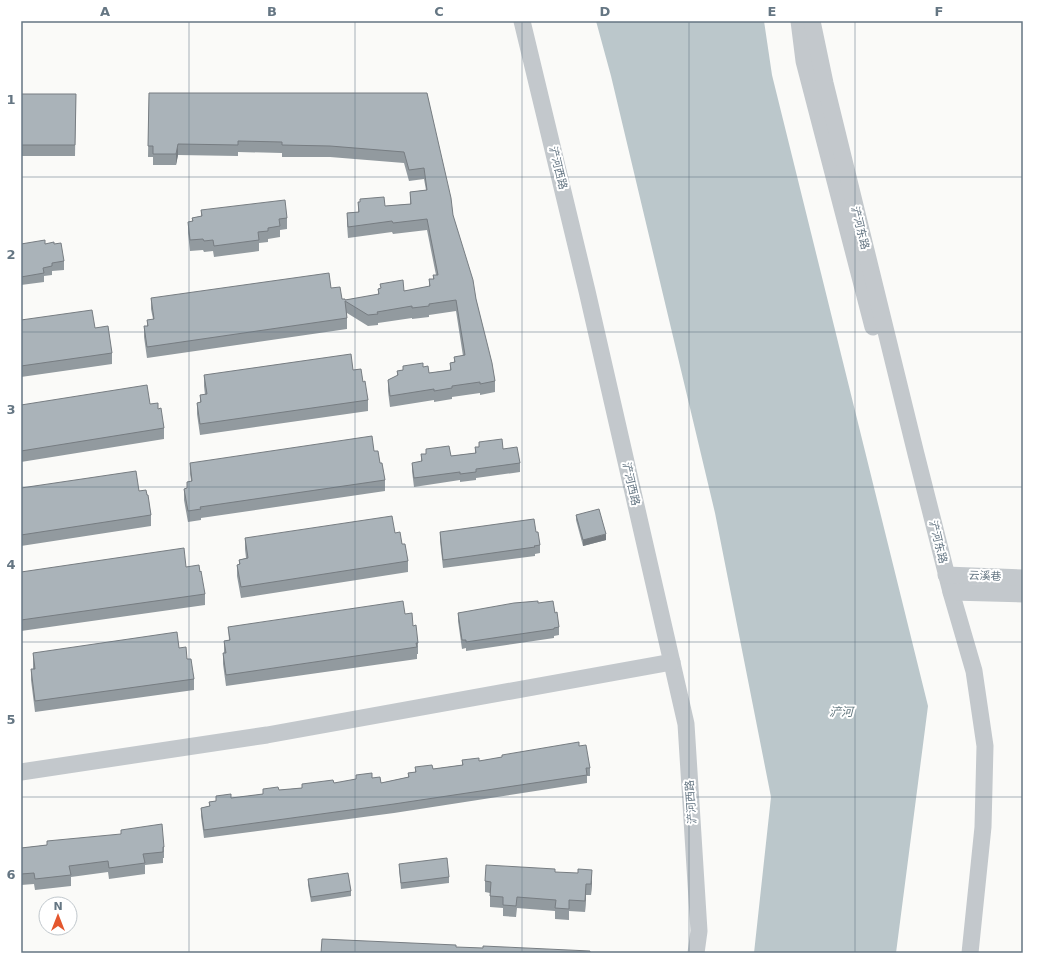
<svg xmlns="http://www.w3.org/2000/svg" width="1044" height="974" viewBox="0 0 1044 974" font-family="'DejaVu Sans','Noto Sans SC',sans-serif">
	<rect width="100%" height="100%" fill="#fafaf8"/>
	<path fill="#bbc7cb" d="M 596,21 L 764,21 L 772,75 L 928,706 L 896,953 L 754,953 L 771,797 L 715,513 L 611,76 Z"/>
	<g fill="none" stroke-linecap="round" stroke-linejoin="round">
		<g stroke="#c3c8cc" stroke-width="17">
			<path d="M 522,21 L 587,291 L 686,724 L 699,931 L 696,953"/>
			<path d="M 799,21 L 804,61 L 873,327"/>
			<path d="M 812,21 L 825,83 L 916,454 L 951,592 L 974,671 L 985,746 L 983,827 L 970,953"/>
			<path d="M 946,575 L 1023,578"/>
			<path d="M 951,592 L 1023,594"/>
			<path d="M 21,772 L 267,735 L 672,662"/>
		</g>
	</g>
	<g fill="#929a9f">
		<path d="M 149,93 L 427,93 L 453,215 L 476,299 L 495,381 L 495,392 L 480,395 L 480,393 L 452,397 L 452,399 L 434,402 L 434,400 L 390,407 L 388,391 L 388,380 L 397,376 L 397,371 L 403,370 L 403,366 L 423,367 L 429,373 L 450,370 L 450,363 L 454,362 L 454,357 L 463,356 L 456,311 L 429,315 L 429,317 L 412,319 L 412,318 L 378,323 L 378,325 L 368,326 L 347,313 L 347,329 L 147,358 L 144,337 L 144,326 L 147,326 L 147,320 L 153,319 L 151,309 L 151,298 L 331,288 L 342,299 L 345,300 L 378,295 L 378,289 L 404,291 L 429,287 L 429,279 L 433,279 L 433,275 L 436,275 L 427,230 L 393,234 L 392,232 L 348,238 L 347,224 L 347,213 L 358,212 L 358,202 L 385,206 L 410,204 L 410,192 L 426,190 L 424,179 L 409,181 L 404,163 L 330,157 L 282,157 L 282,153 L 238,152 L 238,156 L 178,155 L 176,165 L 153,165 L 153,157 L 148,157 Z"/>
		<path d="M 21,94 L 76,94 L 75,156 L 21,156 Z"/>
		<path d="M 201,210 L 287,218 L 287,229 L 280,230 L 280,237 L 268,239 L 268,242 L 259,243 L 259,251 L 214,257 L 213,251 L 204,252 L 203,250 L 190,251 L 188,233 L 188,222 L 192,221 L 192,218 L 201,216 Z"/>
		<path d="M 21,244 L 54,244 L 64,261 L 64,270 L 52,271 L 52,275 L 44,276 L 44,282 L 21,285 Z"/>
		<path d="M 21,320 L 95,328 L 112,353 L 112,364 L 21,377 Z"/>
		<path d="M 353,370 L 363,382 L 368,400 L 368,411 L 200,435 L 197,414 L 197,403 L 200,402 L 200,395 L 205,395 L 204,386 L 204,375 Z"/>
		<path d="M 150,404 L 158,409 L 164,428 L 164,439 L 21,462 L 21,405 Z"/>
		<path d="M 479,442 L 503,449 L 520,463 L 520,472 L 476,478 L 476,480 L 460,482 L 460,480 L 414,487 L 412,471 L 412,463 L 421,462 L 421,454 L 426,454 L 426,449 L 451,456 L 475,453 L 475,447 L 479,447 Z"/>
		<path d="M 374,451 L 380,463 L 385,480 L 385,491 L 201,518 L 201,520 L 188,522 L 184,500 L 184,489 L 187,489 L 187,482 L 191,481 L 190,474 L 190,463 Z"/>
		<path d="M 21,488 L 139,491 L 147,495 L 151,515 L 151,526 L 21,546 Z"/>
		<path d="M 576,515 L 606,540 L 583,546 L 576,520 Z"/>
		<path d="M 440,532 L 536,532 L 540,545 L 540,553 L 535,554 L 535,556 L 443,568 L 440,541 Z"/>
		<path d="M 395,533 L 402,544 L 408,561 L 408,572 L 241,598 L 237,576 L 237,565 L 239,565 L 239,560 L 246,558 L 245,549 L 245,538 Z"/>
		<path d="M 186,567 L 205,594 L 205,605 L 21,631 L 21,572 Z"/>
		<path d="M 538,603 L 555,613 L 559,627 L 559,635 L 554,636 L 554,638 L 466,651 L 466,648 L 462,649 L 458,621 L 458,613 Z"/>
		<path d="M 405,614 L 413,626 L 418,643 L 418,654 L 417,654 L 417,659 L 226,686 L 223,664 L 223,653 L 224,653 L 224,641 L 229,640 L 228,627 Z"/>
		<path d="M 179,648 L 187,659 L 194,679 L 194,690 L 35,712 L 31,680 L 31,669 L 33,669 L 33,653 Z"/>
		<path d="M 579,746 L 590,768 L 590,776 L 587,776 L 587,783 L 394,813 L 204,838 L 201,816 L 201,808 L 209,806 L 209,802 L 216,801 L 216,796 L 231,798 L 263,794 L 263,789 L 279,790 L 302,788 L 302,784 L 334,783 L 356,780 L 356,775 L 372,778 L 381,783 L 408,777 L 408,773 L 415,772 L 415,767 L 433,769 L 462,765 L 462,760 L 479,761 Z"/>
		<path d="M 47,841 L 164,847 L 164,858 L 163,858 L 163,863 L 145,865 L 145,874 L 109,879 L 108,872 L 71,877 L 71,886 L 35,890 L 34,884 L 21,885 L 21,848 L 47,845 Z"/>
		<path d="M 399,864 L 449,877 L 449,883 L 401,889 L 399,869 Z"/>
		<path d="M 555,872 L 592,881 L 591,895 L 586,895 L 585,912 L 569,911 L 569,920 L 555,919 L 555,911 L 517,908 L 516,917 L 503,916 L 503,908 L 490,907 L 490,893 L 485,892 L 485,881 Z"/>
		<path d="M 308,879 L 351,891 L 351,896 L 311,902 L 308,885 Z"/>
	</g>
	<g fill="#777d82">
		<path d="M 178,144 L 178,155 L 176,165 L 176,154 Z"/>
		<path d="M 606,534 L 606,540 L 583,546 L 583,540 Z"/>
		<path d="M 592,870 L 592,881 L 591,895 L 591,884 Z"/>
		<path d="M 586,884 L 586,895 L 585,912 L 585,901 Z"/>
	</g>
	<g fill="#aab3b9" stroke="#777d82">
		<path d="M 149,93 L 427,93 L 451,198 L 453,215 L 473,280 L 476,299 L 492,363 L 495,381 L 480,384 L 480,382 L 452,386 L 452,388 L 434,391 L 434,389 L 390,396 L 388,380 L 398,375 L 397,371 L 403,370 L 403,366 L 423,363 L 423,367 L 428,366 L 429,373 L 451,370 L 450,363 L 455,362 L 454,357 L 465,355 L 456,300 L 429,304 L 429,306 L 412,308 L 412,306 L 377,312 L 378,314 L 368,315 L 345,301 L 347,318 L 147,347 L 144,326 L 148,326 L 147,320 L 154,319 L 151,298 L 329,273 L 331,288 L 340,287 L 342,299 L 345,299 L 345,300 L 379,294 L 378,289 L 381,288 L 380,284 L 403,280 L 404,291 L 430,286 L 429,279 L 434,279 L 433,275 L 438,275 L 427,219 L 393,223 L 392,221 L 348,227 L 347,213 L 359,212 L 358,202 L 360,202 L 360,199 L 384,197 L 385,206 L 411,204 L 410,192 L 427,190 L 424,168 L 409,170 L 404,152 L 330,146 L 282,145 L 282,142 L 238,141 L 238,145 L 178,144 L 176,154 L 153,154 L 153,146 L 148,146 Z"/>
		<path d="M 21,94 L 76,94 L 75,145 L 21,145 Z"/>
		<path d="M 285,200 L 287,218 L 279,219 L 280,226 L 268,228 L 268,231 L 258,232 L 259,240 L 214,246 L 213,240 L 204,241 L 203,239 L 190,240 L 188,222 L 193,221 L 192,218 L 202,216 L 201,210 Z"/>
		<path d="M 45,240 L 45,244 L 54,242 L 54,244 L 61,243 L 64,261 L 52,263 L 52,266 L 43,268 L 44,273 L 21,277 L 21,244 Z"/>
		<path d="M 92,310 L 95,328 L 108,326 L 112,353 L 21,366 L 21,320 Z"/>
		<path d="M 351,354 L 353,370 L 361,369 L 363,382 L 365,381 L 368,400 L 200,424 L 197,403 L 201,402 L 200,395 L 207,394 L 204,375 Z"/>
		<path d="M 147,385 L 150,404 L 158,403 L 158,409 L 161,408 L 164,428 L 21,451 L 21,405 Z"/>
		<path d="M 372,436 L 374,451 L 378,451 L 380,463 L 382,463 L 385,480 L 200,507 L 201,509 L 188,511 L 184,489 L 187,488 L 187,482 L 192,481 L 190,463 Z"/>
		<path d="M 502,439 L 503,449 L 517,447 L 520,463 L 476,469 L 476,472 L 460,474 L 460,472 L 414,478 L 412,463 L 422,461 L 421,454 L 426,454 L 426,449 L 449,446 L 451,456 L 476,453 L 475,447 L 479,447 L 479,442 Z"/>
		<path d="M 136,471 L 139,491 L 146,490 L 147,495 L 148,495 L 151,515 L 21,535 L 21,488 Z"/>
		<path d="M 599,509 L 606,534 L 583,540 L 576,515 Z"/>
		<path d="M 392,516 L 395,533 L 400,532 L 402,544 L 405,544 L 408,561 L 241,587 L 237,565 L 240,564 L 239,560 L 248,558 L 245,538 Z"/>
		<path d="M 534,519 L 536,532 L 538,532 L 540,545 L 534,546 L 535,547 L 443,560 L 440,532 Z"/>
		<path d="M 184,548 L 186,567 L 199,565 L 200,572 L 201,571 L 205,594 L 21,620 L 21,572 Z"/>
		<path d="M 403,601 L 405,614 L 412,613 L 413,626 L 416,625 L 418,643 L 416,643 L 417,647 L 226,675 L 223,653 L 226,653 L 224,641 L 230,640 L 228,627 Z"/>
		<path d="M 538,601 L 538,603 L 553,601 L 555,613 L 557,612 L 559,627 L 554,628 L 554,629 L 466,642 L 466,640 L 462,640 L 458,613 L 514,603 Z"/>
		<path d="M 177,632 L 179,648 L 186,647 L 187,659 L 191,659 L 194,679 L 35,701 L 31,669 L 35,669 L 33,653 Z"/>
		<path d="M 579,742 L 579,746 L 586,745 L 590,768 L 586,768 L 587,775 L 394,804 L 204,830 L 201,808 L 210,806 L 209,802 L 216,801 L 216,796 L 231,794 L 231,798 L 263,794 L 263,789 L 278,787 L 279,790 L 302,788 L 302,784 L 333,780 L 334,783 L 356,779 L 356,775 L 372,773 L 372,778 L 380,777 L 381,783 L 409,777 L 408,773 L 416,772 L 415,767 L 432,765 L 433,769 L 463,765 L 462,760 L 479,758 L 479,761 L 502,757 L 502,755 Z"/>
		<path d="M 162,824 L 164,847 L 163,847 L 163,852 L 143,854 L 145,863 L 109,868 L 108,861 L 69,866 L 71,875 L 35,879 L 34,873 L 21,874 L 21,848 L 47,845 L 47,841 L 121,834 L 121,830 Z"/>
		<path d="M 447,858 L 449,877 L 401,883 L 399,864 Z"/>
		<path d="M 486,865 L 555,869 L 555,872 L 578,873 L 578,869 L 592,870 L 591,884 L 586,884 L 585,901 L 569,900 L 569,909 L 555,908 L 556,900 L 517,897 L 516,906 L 503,905 L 503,897 L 490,896 L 491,882 L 485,881 Z"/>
		<path d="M 348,873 L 351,891 L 311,897 L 308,879 Z"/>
		<path d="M 322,939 L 456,945 L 456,947 L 483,948 L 483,946 L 590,951 L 590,953 L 321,953 Z"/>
	</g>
	<path fill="none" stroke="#657683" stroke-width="1" stroke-opacity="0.55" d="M 189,21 L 189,953M 355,21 L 355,953M 522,21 L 522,953M 689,21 L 689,953M 855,21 L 855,953M 21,177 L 1023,177M 21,332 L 1023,332M 21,487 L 1023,487M 21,642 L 1023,642M 21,797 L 1023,797"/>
	<g text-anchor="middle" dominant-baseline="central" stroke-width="4" stroke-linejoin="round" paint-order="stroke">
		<g font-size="11" fill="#657683" stroke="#fff">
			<text transform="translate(558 168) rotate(76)">浐河西路</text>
			<text transform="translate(860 228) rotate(76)">浐河东路</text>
			<text transform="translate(631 484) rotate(77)">浐河西路</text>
			<text transform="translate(938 542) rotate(76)">浐河东路</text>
			<text transform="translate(985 576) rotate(2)">云溪巷</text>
			<text transform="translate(691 802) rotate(-94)">浐河西路</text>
		</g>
		<g font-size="12" font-style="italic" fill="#60757c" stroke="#fff">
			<text x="841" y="712">浐河</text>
		</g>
	</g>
	<rect width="1044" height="974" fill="none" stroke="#ffffff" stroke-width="44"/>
	<g transform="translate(58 916)"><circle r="19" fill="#ffffff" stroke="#c1c8cd"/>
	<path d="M0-3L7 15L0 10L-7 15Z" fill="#e4572e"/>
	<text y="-6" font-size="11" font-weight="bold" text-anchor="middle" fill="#657683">N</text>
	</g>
	<rect x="22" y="22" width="1000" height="930" fill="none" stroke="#657683" stroke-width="1.5"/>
	<g font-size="13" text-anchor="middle" font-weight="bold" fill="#657683">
		<text x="105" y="16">A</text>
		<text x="272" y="16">B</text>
		<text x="439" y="16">C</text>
		<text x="605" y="16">D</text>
		<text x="772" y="16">E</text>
		<text x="939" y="16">F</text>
		<text x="11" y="104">1</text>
		<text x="11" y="259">2</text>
		<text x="11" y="414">3</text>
		<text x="11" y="569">4</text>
		<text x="11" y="724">5</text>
		<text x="11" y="879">6</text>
	</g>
</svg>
